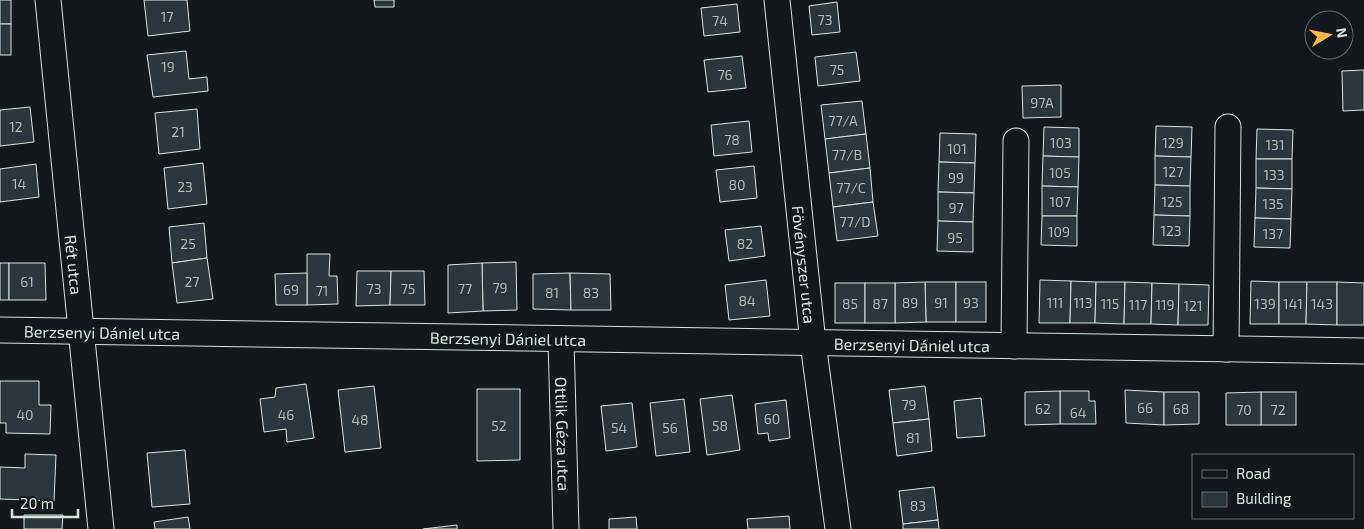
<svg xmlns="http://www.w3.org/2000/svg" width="1364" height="529" viewBox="0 0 1364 529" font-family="'Exo 2',sans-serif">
	<rect width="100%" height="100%" fill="#14181c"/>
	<g fill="#2c363c" stroke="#d8e6dc">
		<rect x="0" y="0" width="11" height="24"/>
		<path d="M 144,0 L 187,0 L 190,31 L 148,36 Z"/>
		<path d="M 374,0 L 394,0 L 394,7 L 375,7 Z"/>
		<path d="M 837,2 L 840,32 L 812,35 L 809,6 Z"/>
		<path d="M 737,4 L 740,32 L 704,36 L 701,8 Z"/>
		<rect x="0" y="24" width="11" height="31"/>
		<path d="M 186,51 L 189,79 L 207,77 L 208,91 L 153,97 L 147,55 Z"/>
		<path d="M 856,52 L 860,81 L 818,86 L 815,57 Z"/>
		<path d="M 742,56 L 746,88 L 708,92 L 704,60 Z"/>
		<path d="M 1364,70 L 1364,110 L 1343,111 L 1342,71 Z"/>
		<path d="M 1061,85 L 1061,117 L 1023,118 L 1022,86 Z"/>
		<path d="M 862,101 L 866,134 L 825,139 L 821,105 Z"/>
		<path d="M 30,107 L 34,142 L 0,146 L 0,110 Z"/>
		<path d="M 197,109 L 200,149 L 159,154 L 155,113 Z"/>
		<path d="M 749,121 L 752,152 L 714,156 L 711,125 Z"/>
		<path d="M 1156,126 L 1192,127 L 1191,157 L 1155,156 Z"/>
		<path d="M 1044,127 L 1079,128 L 1079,157 L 1043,156 Z"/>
		<path d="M 1257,129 L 1293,130 L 1292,159 L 1256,159 Z"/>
		<path d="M 940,133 L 976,134 L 975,163 L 939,162 Z"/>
		<path d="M 866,134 L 870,168 L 829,173 L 825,139 Z"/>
		<path d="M 1043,156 L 1079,157 L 1078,187 L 1042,186 Z"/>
		<path d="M 1155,156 L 1191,157 L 1190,186 L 1155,185 Z"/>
		<path d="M 1256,159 L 1292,159 L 1292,189 L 1256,188 Z"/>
		<path d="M 939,162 L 975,163 L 974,193 L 938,192 Z"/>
		<path d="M 203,163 L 207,204 L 168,209 L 164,168 Z"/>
		<path d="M 36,164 L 39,197 L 0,202 L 0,169 Z"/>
		<path d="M 754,166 L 757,198 L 720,202 L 716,170 Z"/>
		<path d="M 870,168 L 873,202 L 833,207 L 829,173 Z"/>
		<path d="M 1155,185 L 1190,186 L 1190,216 L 1154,215 Z"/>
		<path d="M 1042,186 L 1078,187 L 1077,216 L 1042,216 Z"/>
		<path d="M 1256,188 L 1292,189 L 1291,219 L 1255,218 Z"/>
		<path d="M 938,192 L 974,193 L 973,222 L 938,221 Z"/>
		<path d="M 873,202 L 878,236 L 837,241 L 833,207 Z"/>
		<path d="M 1154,215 L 1190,216 L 1189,246 L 1153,245 Z"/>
		<path d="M 1042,216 L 1077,216 L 1077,246 L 1041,245 Z"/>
		<path d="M 1255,218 L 1291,219 L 1290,248 L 1254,247 Z"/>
		<path d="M 938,221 L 973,222 L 973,252 L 937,251 Z"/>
		<path d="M 204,223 L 207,258 L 172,263 L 169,227 Z"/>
		<path d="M 761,226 L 765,256 L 729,261 L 725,230 Z"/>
		<path d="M 307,254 L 330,254 L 329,276 L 337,276 L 338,304 L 307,305 Z"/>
		<path d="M 207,258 L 213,299 L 177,303 L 172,263 Z"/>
		<path d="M 516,262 L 517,310 L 483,311 L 482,263 Z"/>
		<rect x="0" y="263" width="9" height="37"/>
		<path d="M 9,263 L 45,263 L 46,300 L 9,300 Z"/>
		<path d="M 482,263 L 483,311 L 448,313 L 448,265 Z"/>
		<path d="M 357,271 L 391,271 L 390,305 L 356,306 Z"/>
		<path d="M 391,271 L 424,271 L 425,305 L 390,305 Z"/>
		<path d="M 307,273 L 307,305 L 276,305 L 275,274 Z"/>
		<path d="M 570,273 L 571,310 L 533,309 L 533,274 Z"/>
		<path d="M 570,273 L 610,274 L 611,310 L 571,310 Z"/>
		<path d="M 766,280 L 770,316 L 729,320 L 725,285 Z"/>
		<path d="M 1040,280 L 1071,281 L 1070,323 L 1039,323 Z"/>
		<path d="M 1071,281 L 1096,282 L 1095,323 L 1070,323 Z"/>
		<path d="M 1251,281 L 1279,282 L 1279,324 L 1250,324 Z"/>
		<path d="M 925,282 L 956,282 L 956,322 L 926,322 Z"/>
		<path d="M 925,282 L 926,322 L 895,323 L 895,283 Z"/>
		<rect x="956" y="282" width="30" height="40"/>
		<path d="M 1096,282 L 1125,282 L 1124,324 L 1095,323 Z"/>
		<path d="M 1125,282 L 1152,283 L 1151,324 L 1124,324 Z"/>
		<path d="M 1279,282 L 1307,282 L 1306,324 L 1279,324 Z"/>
		<path d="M 1307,282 L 1337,282 L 1337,325 L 1306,324 Z"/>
		<path d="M 1337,282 L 1364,283 L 1364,325 L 1337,325 Z"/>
		<rect x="835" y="283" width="30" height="40"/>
		<rect x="865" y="283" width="30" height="40"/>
		<path d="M 1152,283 L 1179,284 L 1178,325 L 1151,324 Z"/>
		<path d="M 1179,284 L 1209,285 L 1208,325 L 1178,325 Z"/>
		<path d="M 0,381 L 39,381 L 39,405 L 51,405 L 50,434 L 6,433 L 6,423 L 0,423 Z"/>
		<path d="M 306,384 L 314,438 L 287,442 L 286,429 L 264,432 L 260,399 L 275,397 L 276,388 Z"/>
		<path d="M 374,386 L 381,448 L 345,452 L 338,390 Z"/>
		<path d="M 925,386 L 929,419 L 893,423 L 889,390 Z"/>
		<path d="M 477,389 L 520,389 L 520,460 L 477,461 Z"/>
		<path d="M 1125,390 L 1164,392 L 1164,425 L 1126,423 Z"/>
		<path d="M 1060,391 L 1089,391 L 1089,401 L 1095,401 L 1096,424 L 1060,424 Z"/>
		<path d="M 1060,391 L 1060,424 L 1025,425 L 1025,392 Z"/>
		<path d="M 1164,392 L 1199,392 L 1199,424 L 1164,425 Z"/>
		<rect x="1261" y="392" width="35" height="33"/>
		<path d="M 1261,392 L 1261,425 L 1226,425 L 1226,393 Z"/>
		<path d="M 732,395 L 740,450 L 707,455 L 700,399 Z"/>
		<path d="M 981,398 L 985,436 L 957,438 L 954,401 Z"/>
		<path d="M 684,399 L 690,452 L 656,456 L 650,403 Z"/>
		<path d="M 786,400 L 790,438 L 769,441 L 768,433 L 758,434 L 755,404 Z"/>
		<path d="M 632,403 L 637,447 L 606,451 L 601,406 Z"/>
		<path d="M 929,419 L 932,451 L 897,456 L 893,423 Z"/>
		<path d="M 185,450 L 190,504 L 152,507 L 147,453 Z"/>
		<path d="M 25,454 L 56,455 L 54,501 L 0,499 L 0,467 L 25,468 Z"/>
		<path d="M 934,487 L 938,520 L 903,524 L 899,491 Z"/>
		<path d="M 24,515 L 63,515 L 62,529 L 24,529 Z"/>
		<path d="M 789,516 L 790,529 L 748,529 L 747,519 Z"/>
		<path d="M 188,517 L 190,529 L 155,529 L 154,522 Z"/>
		<path d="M 636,517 L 637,529 L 609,529 L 609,519 Z"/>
		<path d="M 938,520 L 939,529 L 903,529 L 903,524 Z"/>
		<path d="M 457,525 L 457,529 L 423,529 Z"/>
	</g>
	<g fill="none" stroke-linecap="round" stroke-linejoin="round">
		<defs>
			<g id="minor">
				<path id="s1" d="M 48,0 L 101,529"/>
				<path id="s2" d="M 777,0 L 813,343 L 838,529"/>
				<path id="s3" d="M 0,330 L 1364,351"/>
				<path id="s4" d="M 561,339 L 566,529"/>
				<path d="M 1014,346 L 1016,141"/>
				<path d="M 1226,349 L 1228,127"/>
			</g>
		</defs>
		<use href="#minor" stroke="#d8e6dc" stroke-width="27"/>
		<use href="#minor" stroke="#14181c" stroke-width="25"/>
	</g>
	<g text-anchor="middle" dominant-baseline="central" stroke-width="4" stroke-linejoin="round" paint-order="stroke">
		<g font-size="14" fill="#adbab4">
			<text x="167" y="16">17</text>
			<text x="825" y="19">73</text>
			<text x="720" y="20">74</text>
			<text x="168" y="66">19</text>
			<text x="837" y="69">75</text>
			<text x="725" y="74">76</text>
			<text x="1042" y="102">97A</text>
			<text x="843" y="120">77/A</text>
			<text x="16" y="126">12</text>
			<text x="178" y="131">21</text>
			<text x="732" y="139">78</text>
			<text x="1061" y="142">103</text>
			<text x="1173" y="142">129</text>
			<text x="1275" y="144">131</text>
			<text x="957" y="148">101</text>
			<text x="847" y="154">77/B</text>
			<text x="1173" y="171">127</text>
			<text x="1060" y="172">105</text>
			<text x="1274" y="174">133</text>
			<text x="956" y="177">99</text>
			<text x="19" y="183">14</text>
			<text x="737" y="184">80</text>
			<text x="185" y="186">23</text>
			<text x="851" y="187">77/C</text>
			<text x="1060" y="201">107</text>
			<text x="1172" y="201">125</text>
			<text x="1273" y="203">135</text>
			<text x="956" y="207">97</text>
			<text x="855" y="221">77/D</text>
			<text x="1171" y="230">123</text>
			<text x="1059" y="231">109</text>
			<text x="1273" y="233">137</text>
			<text x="955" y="237">95</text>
			<text x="188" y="243">25</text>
			<text x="745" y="243">82</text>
			<text x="27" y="281">61</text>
			<text x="192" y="281">27</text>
			<text x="500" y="287">79</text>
			<text x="374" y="288">73</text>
			<text x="408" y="288">75</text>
			<text x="465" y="288">77</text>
			<text x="291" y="289">69</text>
			<text x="322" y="290">71</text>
			<text x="552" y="292">81</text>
			<text x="591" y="292">83</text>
			<text x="747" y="300">84</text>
			<text x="910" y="302">89</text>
			<text x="941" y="302">91</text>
			<text x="971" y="302">93</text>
			<text x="1055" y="302">111</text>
			<text x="1083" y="302">113</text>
			<text x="850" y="303">85</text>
			<text x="880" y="303">87</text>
			<text x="1110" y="303">115</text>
			<text x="1265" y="303">139</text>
			<text x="1293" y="303">141</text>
			<text x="1322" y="303">143</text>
			<text x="1138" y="304">117</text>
			<text x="1165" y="304">119</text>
			<text x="1193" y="305">121</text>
			<text x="909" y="404">79</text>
			<text x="1145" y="407">66</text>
			<text x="1043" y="408">62</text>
			<text x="1181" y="408">68</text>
			<text x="1244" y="409">70</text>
			<text x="1278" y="409">72</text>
			<text x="1078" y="412">64</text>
			<text x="25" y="414">40</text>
			<text x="286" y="414">46</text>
			<text x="772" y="418">60</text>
			<text x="360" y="419">48</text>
			<text x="499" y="425">52</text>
			<text x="720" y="425">58</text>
			<text x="619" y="427">54</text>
			<text x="670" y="427">56</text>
			<text x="913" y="437">81</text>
			<text x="918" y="505">83</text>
		</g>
		<g font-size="16" fill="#d8e6dc" stroke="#14181c">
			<text stroke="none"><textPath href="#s1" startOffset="266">Rét utca</textPath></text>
			<text stroke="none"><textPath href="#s2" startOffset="266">Fövényszer utca</textPath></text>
			<text stroke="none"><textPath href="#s3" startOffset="102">Berzsenyi Dániel utca</textPath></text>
			<text stroke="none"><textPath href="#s3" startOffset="508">Berzsenyi Dániel utca</textPath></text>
			<text stroke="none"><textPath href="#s3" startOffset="912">Berzsenyi Dániel utca</textPath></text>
			<text stroke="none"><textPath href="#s4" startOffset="95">Ottlik Géza utca</textPath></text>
		</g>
	</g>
	<rect x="1192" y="454" width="162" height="65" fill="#14181c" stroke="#626a69"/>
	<rect x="1202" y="470" width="25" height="8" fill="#14181c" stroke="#626a69"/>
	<text x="1236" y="479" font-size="15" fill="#d8e6dc">Road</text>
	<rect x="1202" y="492" width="25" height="15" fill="#2c363c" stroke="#626a69"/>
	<text x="1236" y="504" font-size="15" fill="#d8e6dc">Building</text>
	<g transform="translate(1329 35) rotate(80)"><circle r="24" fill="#14181c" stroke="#626a69"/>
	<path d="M0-4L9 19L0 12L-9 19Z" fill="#ffb74d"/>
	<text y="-8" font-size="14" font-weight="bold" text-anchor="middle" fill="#d8e6dc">N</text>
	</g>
	<path d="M12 509v8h66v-8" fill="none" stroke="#d8e6dc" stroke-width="2.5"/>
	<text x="20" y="509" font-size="15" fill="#d8e6dc" stroke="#14181c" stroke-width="4" paint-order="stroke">20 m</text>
</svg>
